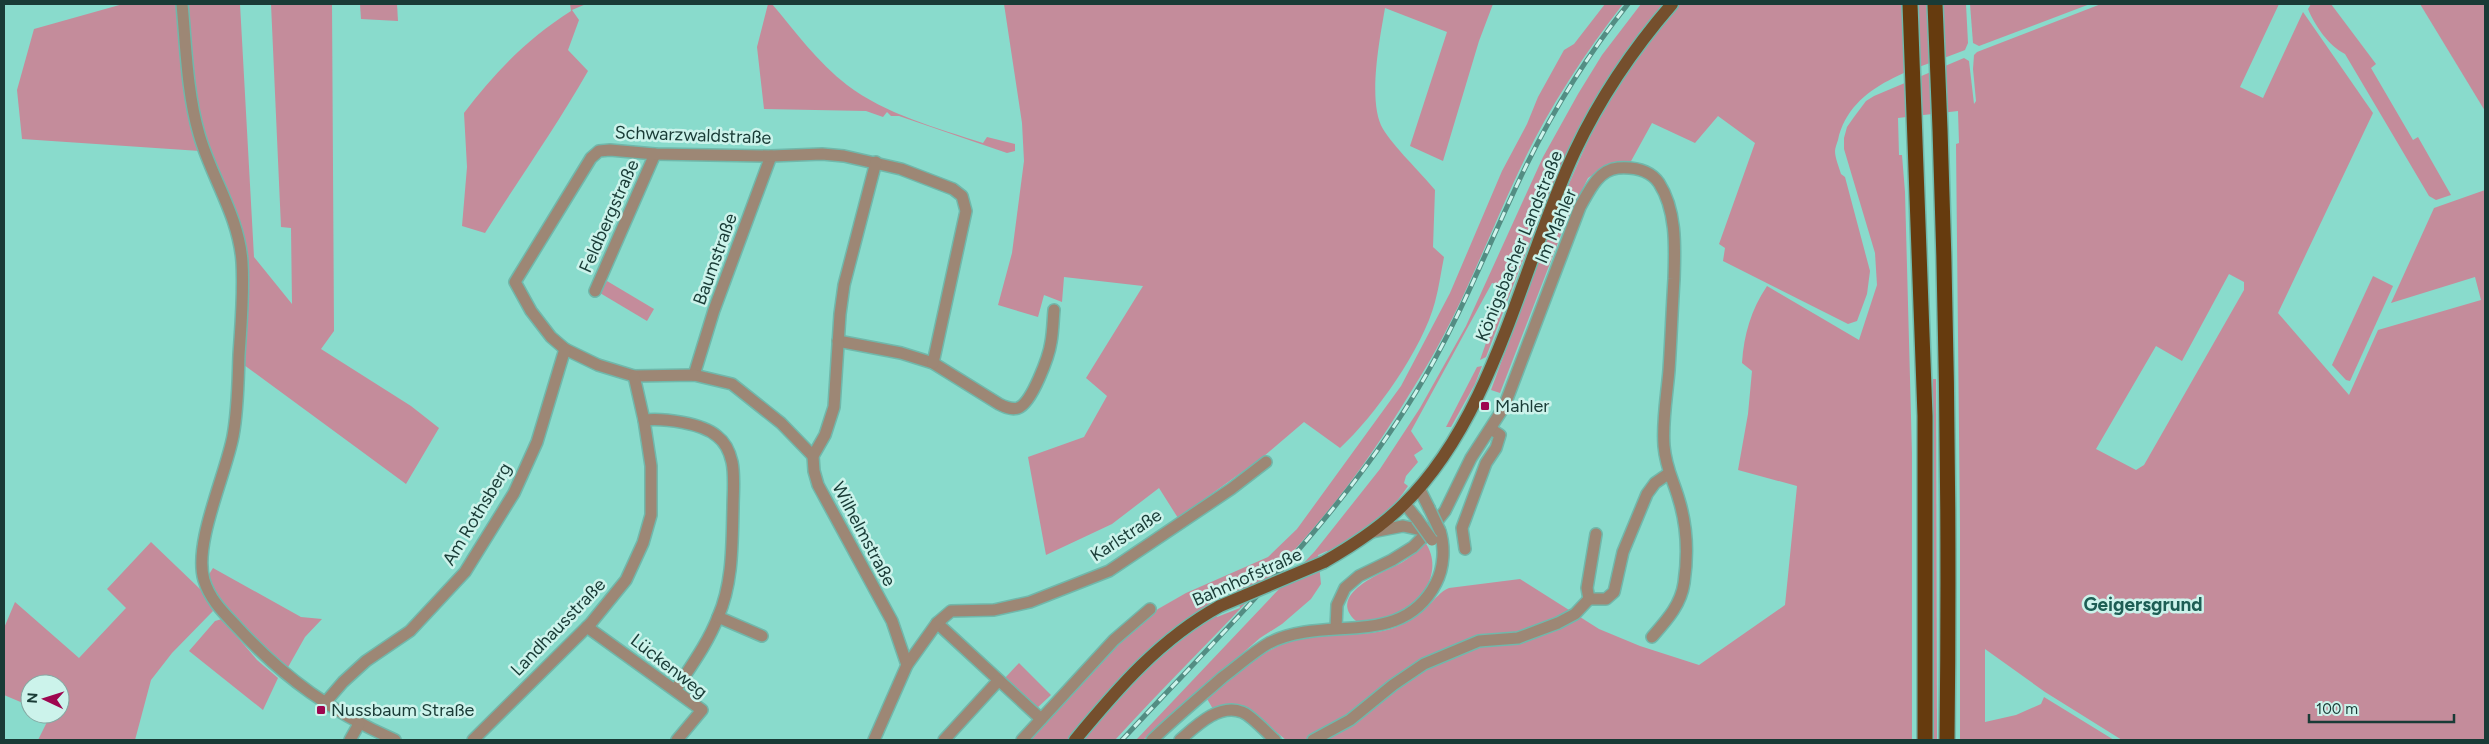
<svg xmlns="http://www.w3.org/2000/svg" width="2489" height="744" viewBox="0 0 2489 744" font-family="Figtree,sans-serif">
	<rect width="100%" height="100%" fill="#89dbcc"/>
	<g fill="#c48c9b" fill-rule="evenodd">
		<path d="M 123,4 L 176,4 L 190,118 L 200,151 L 22,139 L 17,90 L 34,29 Z"/>
		<path d="M 185,4 L 240,4 L 254,257 L 292,304 L 291,228 L 281,227 L 271,4 L 332,4 L 334,331 L 321,349 L 411,406 L 439,428 L 406,484 L 244,365 L 246,253 L 206,144 L 198,113 Z"/>
		<path d="M 360,4 L 397,4 L 398,21 L 361,19 Z"/>
		<path d="M 570,4 L 586,4 L 572,10 L 579,20 L 568,50 L 588,71 C 556,127 519,179 485,233 L 462,226 L 467,167 L 464,113 C 495,72 527,39 571,11 Z"/>
		<path d="M 768,4 L 772,4 C 795,31 818,63 847,85 C 885,114 937,128 983,143 L 987,137 L 1015,144 L 1015,151 L 1007,153 L 899,116 L 891,116 L 887,112 L 883,117 L 866,111 L 764,109 L 757,47 Z"/>
		<path d="M 1004,4 L 1493,4 L 1479,41 L 1443,161 L 1410,146 L 1447,32 L 1385,8 C 1380,38 1367,102 1383,129 C 1393,146 1421,173 1435,190 L 1433,247 L 1444,257 C 1441,272 1439,287 1435,302 C 1423,348 1375,416 1340,448 L 1304,422 L 1263,457 L 1178,518 L 1159,488 L 1112,524 L 1046,555 L 1028,457 L 1084,437 L 1107,396 L 1086,378 L 1143,286 L 1064,277 L 1062,302 L 1044,295 L 1038,317 L 998,305 L 1012,253 L 1024,161 L 1022,123 Z"/>
		<path d="M 1605,4 L 1623,4 C 1582,57 1546,112 1518,173 C 1486,241 1460,313 1420,377 C 1395,418 1369,459 1339,497 C 1271,583 1189,659 1115,740 L 1082,740 L 1109,707 L 1172,643 L 1216,615 L 1217,617 L 1240,608 L 1235,589 L 1210,601 L 1211,604 C 1151,641 1112,686 1068,740 L 1027,740 L 1112,648 L 1158,609 L 1186,593 L 1268,557 L 1297,529 L 1401,386 L 1450,293 L 1502,171 L 1527,124 L 1538,97 L 1564,50 L 1574,44 Z"/>
		<path d="M 1641,4 L 1663,4 C 1574,105 1534,234 1486,357 L 1480,360 L 1506,286 L 1492,283 L 1411,431 L 1423,449 L 1414,455 L 1418,462 L 1406,476 L 1404,483 L 1408,486 C 1389,516 1358,534 1328,553 L 1327,551 L 1318,555 L 1321,584 L 1311,599 L 1282,624 L 1260,638 L 1143,740 L 1136,740 L 1315,551 L 1380,469 L 1420,408 L 1466,326 L 1543,157 L 1578,94 L 1602,55 Z"/>
		<path d="M 1679,4 L 1966,4 L 1968,43 L 1965,50 C 1918,69 1851,82 1838,140 C 1837,143 1835,148 1835,151 C 1835,158 1839,167 1841,174 L 1845,177 L 1870,271 L 1867,294 L 1857,321 L 1848,324 L 1723,261 L 1725,248 L 1719,244 L 1755,143 L 1718,116 L 1695,143 L 1652,123 L 1630,163 L 1611,163 L 1588,178 L 1564,227 L 1500,393 L 1491,390 L 1555,216 L 1599,115 L 1657,28 Z"/>
		<path d="M 1970,4 L 2090,4 L 1979,46 L 1973,43 Z"/>
		<path d="M 2101,4 L 2279,4 L 2240,87 L 2263,98 L 2303,12 L 2373,113 L 2278,313 L 2349,395 L 2378,330 L 2481,300 L 2475,277 L 2391,303 L 2434,208 L 2485,190 L 2485,740 L 2122,740 L 2045,692 L 1985,649 L 1985,722 L 2016,715 L 2041,704 L 2044,697 L 2114,740 L 1960,740 L 1960,527 L 1956,144 L 1959,143 L 1958,111 L 1898,118 L 1899,155 L 1902,155 L 1905,192 L 1912,453 L 1912,740 L 1286,740 L 1245,707 L 1226,706 L 1213,709 L 1206,697 C 1241,668 1275,638 1322,635 C 1344,633 1365,636 1387,630 C 1403,626 1417,617 1429,605 C 1436,598 1440,592 1449,588 L 1520,579 L 1599,629 L 1640,646 L 1699,665 L 1785,605 L 1797,486 L 1738,470 L 1748,414 L 1752,371 L 1742,363 C 1744,334 1751,310 1767,286 L 1859,340 L 1877,285 L 1875,253 L 1844,149 L 1844,138 L 1847,127 L 1854,117 L 1866,101 L 1874,96 L 1964,58 L 1969,61 L 1974,104 L 1976,101 L 1973,69 L 1974,55 L 1977,52 ZM 2229,274 L 2244,282 L 2244,290 L 2144,465 L 2136,470 L 2096,449 L 2156,346 L 2182,361 Z"/>
		<path d="M 2311,4 L 2331,4 L 2376,64 L 2371,68 L 2413,140 L 2418,137 L 2451,195 L 2436,200 L 2429,196 L 2345,54 C 2329,46 2315,26 2308,9 Z"/>
		<path d="M 2420,4 L 2485,4 L 2485,111 Z"/>
		<path d="M 2373,276 L 2393,286 L 2350,381 L 2346,380 L 2332,365 Z"/>
		<path d="M 607,281 L 654,309 L 647,321 L 600,293 Z"/>
		<path d="M 1482,366 L 1475,384 L 1451,427 L 1446,427 L 1477,367 Z"/>
		<path d="M 1933,379 L 1936,379 L 1937,740 L 1934,740 Z"/>
		<path d="M 151,542 L 200,589 L 213,611 L 172,653 L 151,680 L 135,740 L 38,740 L 51,714 L 60,714 L 60,684 L 30,684 L 30,706 L 4,695 L 4,628 L 15,602 L 79,658 L 126,608 L 107,589 Z"/>
		<path d="M 1425,542 C 1446,573 1419,609 1387,618 C 1377,621 1367,621 1356,621 C 1326,594 1382,573 1401,563 C 1410,558 1418,550 1425,542 Z"/>
		<path d="M 213,568 L 301,617 L 322,619 L 305,637 L 287,669 C 259,648 219,609 208,576 Z"/>
		<path d="M 222,619 L 257,660 L 278,678 L 263,710 L 189,651 L 215,621 Z"/>
		<path d="M 1019,663 L 1051,695 L 1036,709 L 1004,679 Z"/>
	</g>
	<g fill="none" stroke-linecap="round" stroke-linejoin="round">
		<defs>
			<g id="minor">
				<path d="M 182,4 C 186,46 187,93 199,134 C 211,177 239,216 242,262 C 244,293 241,324 239,355 C 238,382 238,409 233,436 C 226,474 193,544 204,580 C 210,600 224,613 238,628 C 285,679 332,712 395,740"/>
				<path d="M 595,291 L 655,154"/>
				<path d="M 838,341 L 901,353 L 933,363 L 999,404 C 1005,407 1011,410 1018,408 C 1032,403 1049,356 1051,342 C 1053,331 1053,320 1054,310"/>
				<path d="M 694,375 L 714,310 L 771,156"/>
				<path d="M 644,420 C 664,418 702,423 717,436 C 725,442 730,453 732,462 C 735,476 733,494 733,508 C 732,544 733,583 718,617 C 708,643 691,666 676,689"/>
				<path d="M 813,456 L 781,423 L 732,384 L 694,375 L 634,376 L 598,365 L 565,349 L 551,337 L 531,311 L 515,282 L 591,158 L 599,151 L 610,150 L 655,154 L 771,156 L 822,154 L 844,156 L 901,169 L 953,189 L 962,196 L 966,211 L 933,363"/>
				<path d="M 1419,488 L 1429,508"/>
				<path d="M 1405,504 L 1417,519"/>
				<path d="M 1372,532 L 1403,526 L 1426,531"/>
				<path d="M 1596,534 L 1587,588 L 1589,599 L 1606,599 L 1614,592 L 1623,552 L 1647,494 L 1655,483 L 1668,474"/>
				<path d="M 1465,549 L 1462,528 L 1486,463 L 1496,448 L 1500,435 L 1491,429"/>
				<path d="M 718,617 L 762,636"/>
				<path d="M 937,623 L 1041,719"/>
				<path d="M 587,627 L 702,710 L 677,740"/>
				<path d="M 1336,628 L 1337,605 L 1345,588 L 1359,576 L 1392,560 L 1413,547 L 1430,530 L 1445,511 L 1471,458 L 1504,407 L 1580,207 C 1589,191 1598,170 1618,168 C 1633,167 1650,170 1659,183 C 1677,211 1675,248 1674,279 C 1672,310 1671,340 1669,370 C 1667,395 1662,421 1664,446 C 1666,469 1673,479 1679,500 C 1687,526 1688,556 1684,583 C 1681,605 1666,621 1652,637"/>
				<path d="M 907,665 L 937,623 L 951,611 L 994,610 L 1030,602 L 1109,571 L 1231,489 L 1266,462"/>
				<path d="M 324,704 L 343,682 L 366,661 L 410,631 L 465,572 L 514,493 L 537,442 L 565,349"/>
				<path d="M 350,740 L 359,724"/>
				<path d="M 473,740 L 591,623 L 626,580 L 643,543 L 651,515 L 651,466 L 644,420 L 634,376"/>
				<path d="M 874,740 L 907,665 L 892,621 L 818,485 L 814,471 L 813,456 L 825,435 L 834,407 L 840,314 L 844,285 L 876,162"/>
				<path d="M 944,740 L 998,681"/>
				<path d="M 1022,740 L 1114,640 L 1150,609"/>
				<path d="M 1152,740 C 1175,718 1199,698 1223,677 C 1238,666 1253,652 1269,643 C 1326,614 1402,650 1436,583 C 1444,568 1445,547 1440,531"/>
				<path d="M 1180,740 C 1196,726 1219,703 1242,712 C 1251,715 1267,733 1275,740"/>
				<path d="M 1313,740 L 1350,720 L 1393,685 L 1424,664 L 1479,641 L 1518,638 L 1558,623 L 1575,614 L 1589,599"/>
			</g>
			<g id="major">
				<path d="M 1324,562 C 1352,546 1380,528 1403,505 C 1494,417 1522,264 1575,151 C 1600,98 1634,48 1672,4"/>
				<path d="M 1075,740 C 1118,688 1160,639 1220,606"/>
			</g>
			<g id="highway">
				<path d="M 1910,4 L 1925,416 L 1925,740"/>
				<path d="M 1935,4 C 1946,249 1950,495 1947,740"/>
			</g>
		</defs>
		<use href="#minor" stroke="#70b8ab" stroke-width="14"/>
		<use href="#major" stroke="#70b8ab" stroke-width="15"/>
		<use href="#highway" stroke="#70b8ab" stroke-width="18"/>
		<use href="#minor" stroke="#9d8775" stroke-width="11"/>
		<use href="#major" stroke="#754f2d" stroke-width="12"/>
		<use href="#highway" stroke="#663b0e" stroke-width="15"/>
		<defs>
			<path id="rail" d="M 1122,740 C 1225,629 1337,522 1416,392 C 1460,320 1490,240 1527,164 C 1555,107 1589,53 1628,4"/>
		</defs>
		<use href="#rail" stroke="#538d83" stroke-width="5"/>
		<use href="#rail" stroke="#ccf3eb" stroke-width="3" stroke-dasharray="9" stroke-linecap="butt"/>
		<defs>
			<g id="minor-bridge">
				<path d="M 1429,508 L 1440,531"/>
				<path d="M 1417,519 L 1432,540"/>
			</g>
			<path id="major-bridge" d="M 1220,606 L 1324,562"/>
		</defs>
		<use href="#minor-bridge" stroke="#70b8ab" stroke-width="14" stroke-linecap="butt"/>
		<use href="#major-bridge" stroke="#70b8ab" stroke-width="15" stroke-linecap="butt"/>
		<use href="#minor-bridge" stroke="#9d8775" stroke-width="11"/>
		<use href="#major-bridge" stroke="#754f2d" stroke-width="12"/>
	</g>
	<g fill="#9e064f" stroke="#ccf3eb" stroke-width="2">
		<rect x="1480" y="401" width="10" height="10" rx="2.5"/>
		<rect x="316" y="705" width="10" height="10" rx="2.5"/>
	</g>
	<g text-anchor="middle" dominant-baseline="central" stroke-width="5" stroke-linejoin="round" paint-order="stroke">
		<g font-size="18" fill="#193b36" stroke="#ccf3eb">
			<text transform="translate(693 135) rotate(2)">Schwarzwaldstraße</text>
			<text transform="translate(609 216) rotate(-66)">Feldbergstraße</text>
			<text transform="translate(1556 226) rotate(-67)">Im Mahler</text>
			<text transform="translate(1519 246) rotate(-68)">Königsbacher Landstraße</text>
			<text transform="translate(715 259) rotate(-70)">Baumstraße</text>
			<text transform="translate(477 514) rotate(-59)">Am Rothsberg</text>
			<text transform="translate(864 534) rotate(62)">Wilhelmstraße</text>
			<text transform="translate(1126 535) rotate(-33)">Karlstraße</text>
			<text transform="translate(1247 577) rotate(-24)">Bahnhofstraße</text>
			<text transform="translate(558 627) rotate(-46)">Landhausstraße</text>
			<text transform="translate(669 666) rotate(38)">Lückenweg</text>
		</g>
		<g font-size="18" fill="#193b36" stroke="#ccf3eb" text-anchor="start">
			<text x="1495" y="406">Mahler</text>
			<text x="331" y="710">Nussbaum Straße</text>
		</g>
		<g font-size="19" font-weight="bold" fill="#1d5e54" stroke="#ccf3eb">
			<text x="2143" y="604">Geigersgrund</text>
		</g>
	</g>
	<rect width="2489" height="744" fill="none" stroke="#193b36" stroke-width="10"/>
	<g transform="translate(45 699) rotate(274)"><circle r="24" fill="#ccf3eb" stroke="#84a9a3"/>
	<path d="M0-4L9 19L0 12L-9 19Z" fill="#9e064f"/>
	<text y="-8" font-size="14" font-weight="bold" text-anchor="middle" fill="#193b36">N</text>
	</g>
	<path d="M2309 714v8h145v-8" fill="none" stroke="#193b36" stroke-width="2.5"/>
	<text x="2316" y="714" font-size="15" fill="#193b36" stroke="#ccf3eb" stroke-width="4" paint-order="stroke">100 m</text>
</svg>
